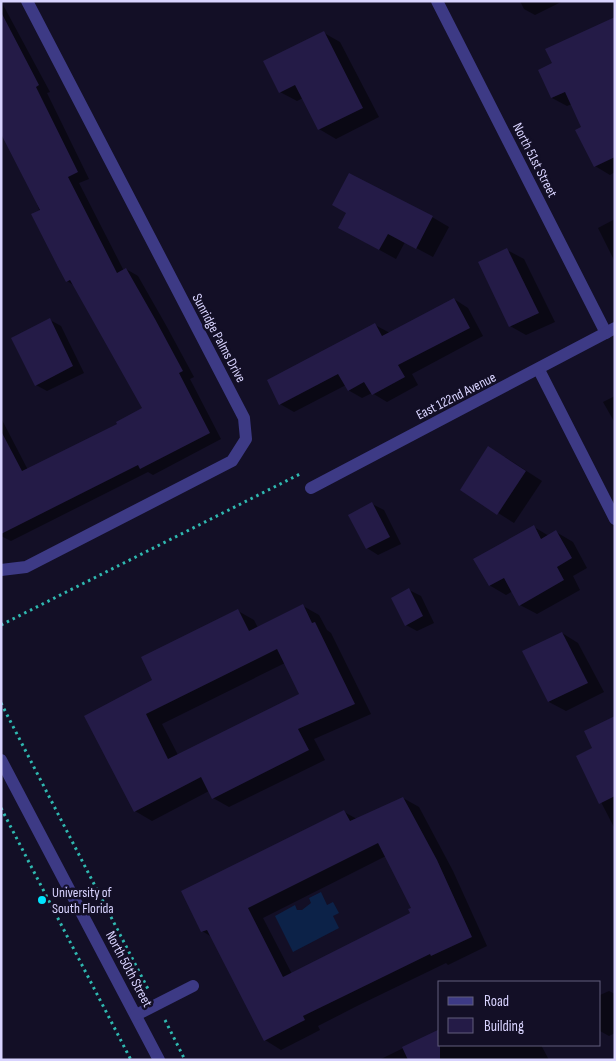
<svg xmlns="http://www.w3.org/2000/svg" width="616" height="1061" viewBox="0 0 616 1061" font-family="'Sofia Sans Condensed',sans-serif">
	<rect width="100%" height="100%" fill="#130f26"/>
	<path fill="#0c2248" d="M 321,892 L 327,905 L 333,902 L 339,913 L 333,916 L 339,928 L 293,952 L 275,916 L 295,905 L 297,910 L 302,910 L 311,903 L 309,898 Z"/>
	<g fill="#0007" fill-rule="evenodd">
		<path d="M 1,1 L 50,92 L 47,93 L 89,179 L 79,183 L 124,271 L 126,269 L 138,276 L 167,327 L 194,377 L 190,379 L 221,439 L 153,475 L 148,472 L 11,541 L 1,536 L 1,418 L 28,470 L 145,411 L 75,286 L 67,281 L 1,112 Z"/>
		<path d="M 520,1 L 563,1 L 535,15 L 524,9 Z"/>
		<path d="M 324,33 L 340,42 L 379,117 L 336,139 L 319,129 L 303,98 L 297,101 L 280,92 Z"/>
		<path d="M 602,73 L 615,100 L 615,172 L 610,175 L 595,166 L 583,127 L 572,104 L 567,106 L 552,98 Z"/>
		<path d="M 432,217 L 449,227 L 433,257 L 405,242 L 396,259 L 356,237 Z"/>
		<path d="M 615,219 L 615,262 L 598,228 Z"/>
		<path d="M 507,250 L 524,259 L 555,322 L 526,335 L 510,326 Z"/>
		<path d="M 454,299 L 468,308 L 483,336 L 412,374 L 418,385 L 387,402 L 372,393 L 362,398 L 348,390 L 346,385 L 294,412 L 280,404 L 375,325 L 390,333 Z"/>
		<path d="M 50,320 L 61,326 L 84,373 L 47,391 L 36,385 Z"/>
		<path d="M 615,396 L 615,423 L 603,402 Z"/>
		<path d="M 505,457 L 542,481 L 514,523 L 462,490 Z"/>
		<path d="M 372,504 L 384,510 L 401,544 L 378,555 L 367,548 Z"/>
		<path d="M 534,527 L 549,536 L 556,532 L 573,542 L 587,568 L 573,576 L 580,590 L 537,614 L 520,605 L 513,591 L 506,595 L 489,585 Z"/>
		<path d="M 409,590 L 421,596 L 434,623 L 417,631 L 406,625 Z"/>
		<path d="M 303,606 L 319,615 L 327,630 L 331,633 L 371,714 L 314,739 L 325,760 L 229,807 L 213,798 L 209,791 L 152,821 L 135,811 L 86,717 L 154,681 L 238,611 L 254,620 L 258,628 ZM 285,663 L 300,695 L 178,755 L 162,724 Z"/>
		<path d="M 562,633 L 578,643 L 604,692 L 566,711 L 549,702 L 524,652 Z"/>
		<path d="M 615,718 L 615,829 L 577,756 L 594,748 Z"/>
		<path d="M 403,798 L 419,807 L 453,871 L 487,946 L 448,965 L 446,963 L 357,1006 L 318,1026 L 320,1030 L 281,1050 L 265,1040 L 212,937 L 202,931 L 344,812 L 357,819 ZM 386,856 L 413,908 L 411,914 L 292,974 L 263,918 Z"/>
		<path d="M 609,991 L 615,994 L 615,1033 L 609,1036 L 600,1031 L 600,995 Z"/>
		<path d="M 440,1030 L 440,1045 L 541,1045 L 549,1060 L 379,1060 Z"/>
	</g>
	<g fill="#241b47" fill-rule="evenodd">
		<path d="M 1,12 L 39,85 L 36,87 L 78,172 L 68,177 L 117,273 L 126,268 L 155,319 L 183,371 L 179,373 L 210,433 L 140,469 L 138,465 L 1,534 L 1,431 L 22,471 L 117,424 L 116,422 L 142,408 L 70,280 L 66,282 L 58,267 L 31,214 L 40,210 L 1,134 Z"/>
		<path d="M 615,17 L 615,157 L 594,167 L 575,130 L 581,127 L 565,92 L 551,98 L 538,70 L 552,63 L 545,49 Z"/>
		<path d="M 324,31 L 363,108 L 318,130 L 295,85 L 279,93 L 263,61 Z"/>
		<path d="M 349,173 L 433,216 L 416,249 L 388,234 L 379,250 L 338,228 L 346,213 L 332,205 Z"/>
		<path d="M 507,248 L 539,313 L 509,327 L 478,262 Z"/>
		<path d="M 454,298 L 470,328 L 398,365 L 405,377 L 372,395 L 364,382 L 348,391 L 338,374 L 279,405 L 267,380 L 375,323 L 382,336 Z"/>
		<path d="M 50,318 L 73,366 L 35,386 L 11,338 Z"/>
		<path d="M 488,446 L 526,471 L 497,515 L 460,490 Z"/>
		<path d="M 372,502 L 390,537 L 366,549 L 348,515 Z"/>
		<path d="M 534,525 L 541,539 L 556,530 L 572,558 L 557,567 L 564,580 L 519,606 L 504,578 L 489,586 L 473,559 Z"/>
		<path d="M 409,588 L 423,616 L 405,626 L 391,598 Z"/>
		<path d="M 303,604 L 312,623 L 315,622 L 355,704 L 298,729 L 309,750 L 212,799 L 201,777 L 134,812 L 84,716 L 152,680 L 141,657 L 238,609 L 249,631 ZM 277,649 L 299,694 L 168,759 L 146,714 Z"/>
		<path d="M 562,632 L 588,683 L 548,702 L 522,651 Z"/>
		<path d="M 615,716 L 615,796 L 599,804 L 576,756 L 592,748 L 584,731 Z"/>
		<path d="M 403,797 L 437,860 L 472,937 L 431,956 L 430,954 L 340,998 L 303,1016 L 305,1020 L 264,1041 L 207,930 L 201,932 L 181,891 L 344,810 L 350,821 ZM 378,843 L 411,908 L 408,909 L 410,913 L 283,977 L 248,908 Z"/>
		<path d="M 440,1029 L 440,1060 L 408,1060 L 402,1047 Z"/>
	</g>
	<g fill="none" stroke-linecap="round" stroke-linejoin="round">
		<g stroke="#2fb8b0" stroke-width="3" stroke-dasharray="2.5 4" stroke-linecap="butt">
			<path d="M 1,625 L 300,474"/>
			<path d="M 1,703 L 148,989"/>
			<path d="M 1,808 L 131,1060"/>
			<path d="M 165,1020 L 185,1060"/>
		</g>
		<g stroke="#3d3a85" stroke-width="12">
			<path d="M 437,1 L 606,333"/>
			<path d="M 539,370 L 615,519"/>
			<path d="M 311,488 L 615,328"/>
			<path d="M 1,570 L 26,567 L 232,461 L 246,439 L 244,418 L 27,1"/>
			<path d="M 1,760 L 159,1060"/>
			<path d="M 136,1015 L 193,986"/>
		</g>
	</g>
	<circle fill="#00e5ff" stroke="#130f26" stroke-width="2" cx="42" cy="900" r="5"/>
	<g text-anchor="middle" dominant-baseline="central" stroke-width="5" stroke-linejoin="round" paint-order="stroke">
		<g font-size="14" fill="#d9d4ff" stroke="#130f26">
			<text transform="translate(535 160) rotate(63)">North 51st Street</text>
			<text transform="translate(219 338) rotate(62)">Sunridge Palms Drive</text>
			<text transform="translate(456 396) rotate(-27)">East 122nd Avenue</text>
			<text transform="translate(129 969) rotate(62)">North 50th Street</text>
		</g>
		<g font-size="14" fill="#d9d4ff" stroke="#130f26" text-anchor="start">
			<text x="52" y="892">University of<tspan x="52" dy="16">South Florida</tspan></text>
		</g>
	</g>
	<rect width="616" height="1061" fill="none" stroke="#d9d4ff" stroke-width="5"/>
	<rect x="438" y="981" width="162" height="65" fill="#130f26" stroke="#625e7d"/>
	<rect x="448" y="997" width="25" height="8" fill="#3d3a85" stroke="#625e7d"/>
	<text x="484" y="1006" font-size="15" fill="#d9d4ff">Road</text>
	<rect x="448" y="1018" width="25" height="15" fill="#241b47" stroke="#625e7d"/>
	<text x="484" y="1031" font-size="15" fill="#d9d4ff">Building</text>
</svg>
